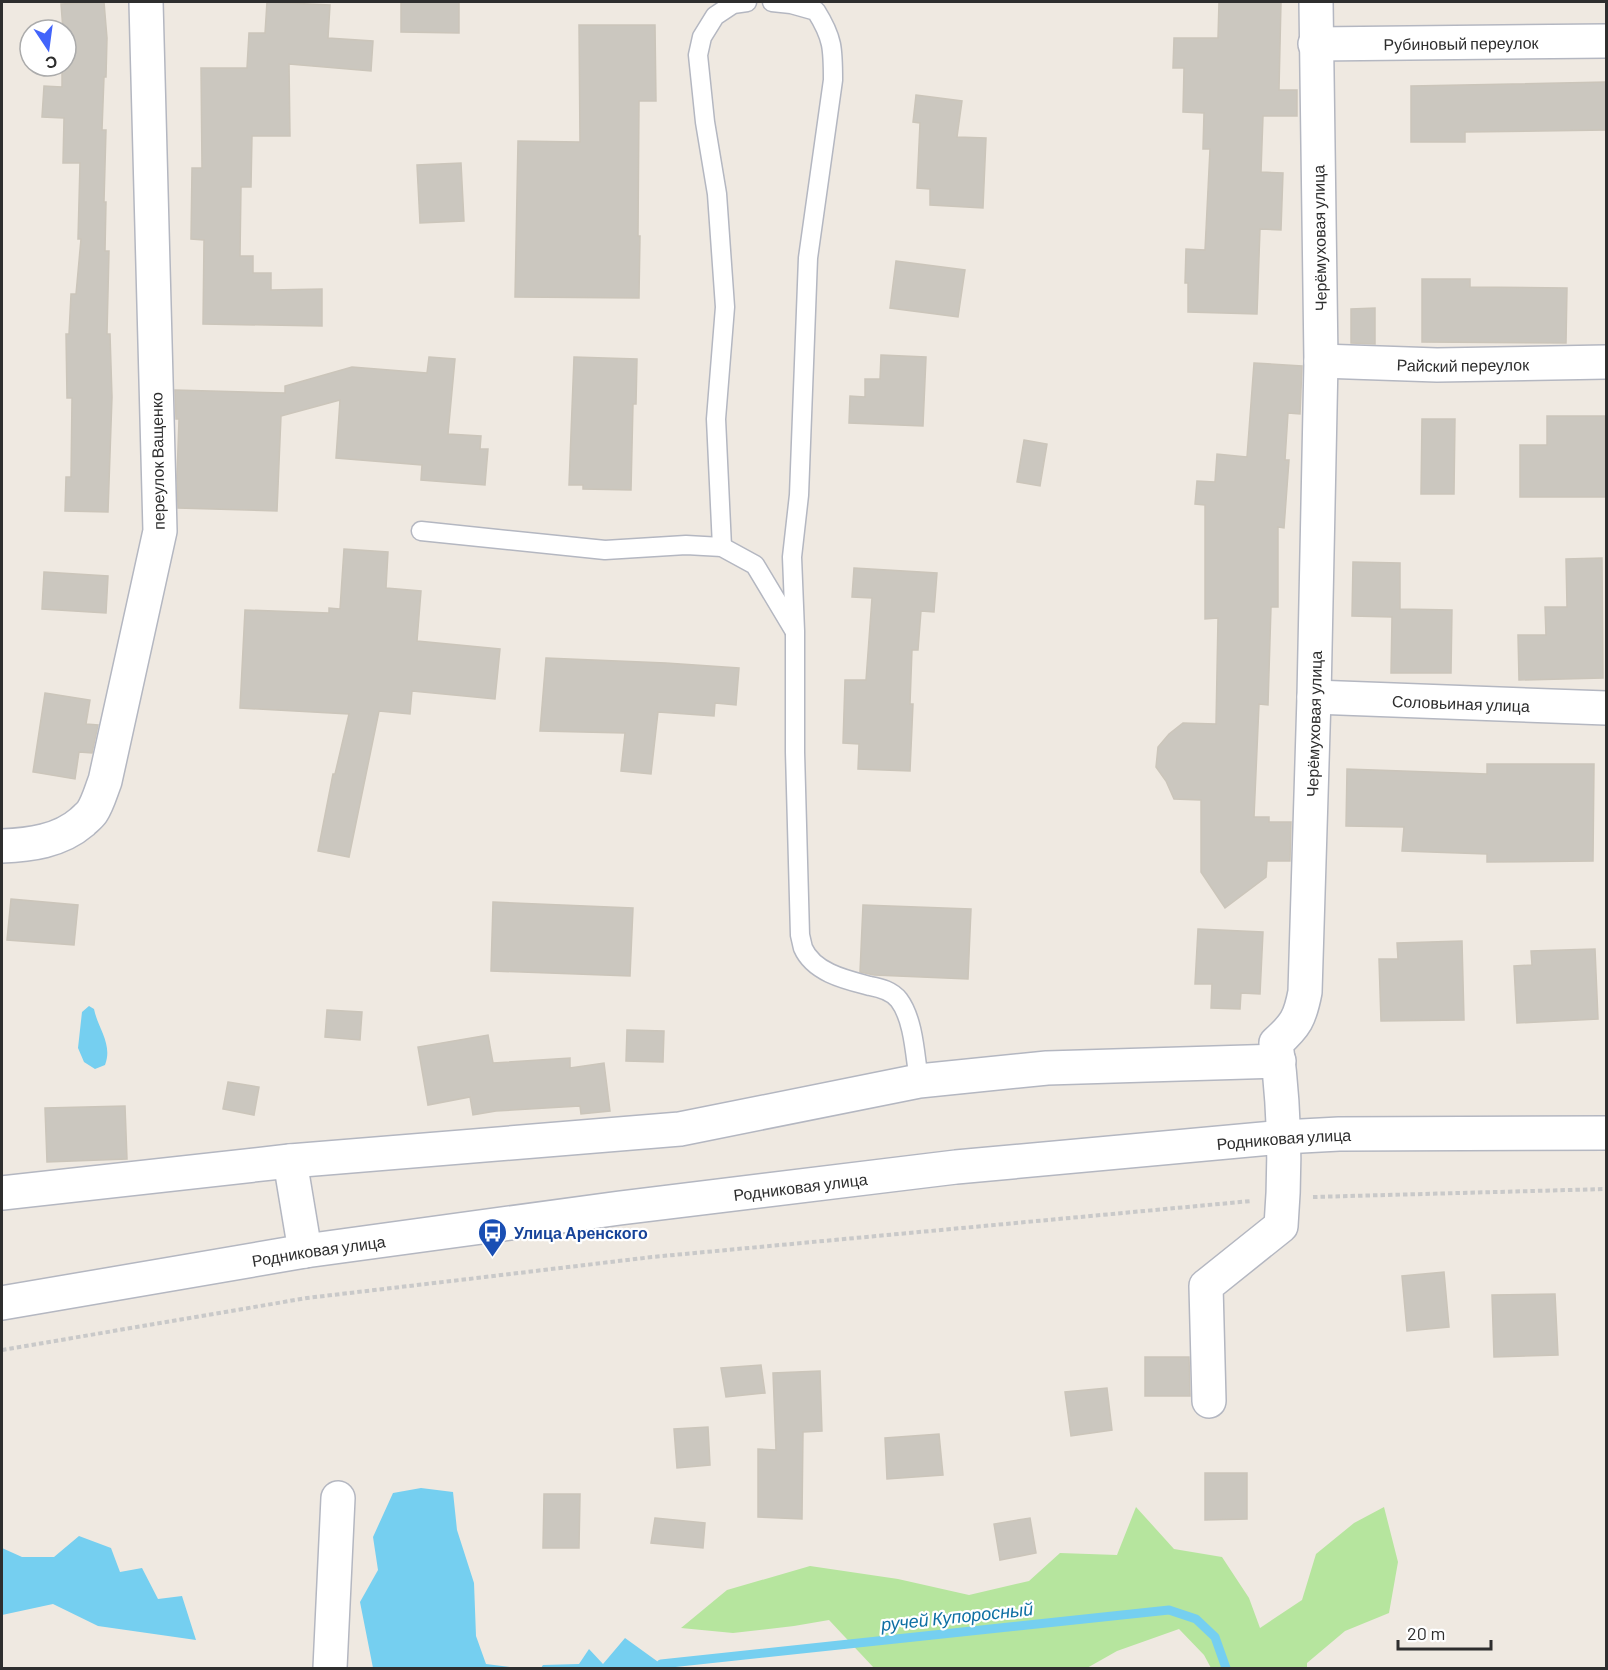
<svg xmlns="http://www.w3.org/2000/svg" width="1608" height="1670" viewBox="0 0 1608 1670" font-family="Barlow,sans-serif">
	<rect width="100%" height="100%" fill="#efe9e1"/>
	<path fill="#b6e59e" d="M 1136,1507 L 1174,1549 L 1222,1557 L 1249,1598 L 1260,1628 L 1302,1600 L 1316,1554 L 1354,1523 L 1384,1507 L 1398,1562 L 1389,1613 L 1345,1631 L 1307,1663 L 1307,1668 L 1211,1668 L 1204,1655 L 1179,1629 L 1117,1651 L 1087,1668 L 874,1668 L 829,1620 L 794,1626 L 733,1633 L 681,1628 L 727,1590 L 810,1566 L 898,1579 L 969,1595 L 1029,1581 L 1060,1553 L 1117,1555 Z"/>
	<g fill="#75cff0">
		<path d="M 89,1006 L 94,1009 C 98,1029 113,1044 105,1065 L 95,1069 L 84,1062 L 78,1048 L 82,1012 Z"/>
		<path d="M 421,1488 L 453,1492 L 457,1530 L 474,1583 L 476,1636 L 486,1664 L 518,1668 L 373,1668 L 360,1602 L 378,1570 L 373,1537 L 393,1493 Z"/>
		<path d="M 79,1536 L 111,1548 L 120,1572 L 142,1568 L 158,1599 L 182,1596 L 196,1640 L 98,1626 L 53,1604 L 2,1615 L 2,1548 L 22,1557 L 54,1557 Z"/>
		<path d="M 625,1638 L 661,1664 L 660,1668 L 541,1668 L 543,1665 L 579,1664 L 589,1649 L 603,1664 Z"/>
	</g>
	<g fill="none" stroke-linecap="round" stroke-linejoin="round">
		<path stroke="#75cff0" stroke-width="9" d="M 661,1664 L 1169,1610 L 1196,1619 L 1215,1637 L 1226,1668"/>
	</g>
	<g fill="#cbc7bf" stroke="#cbc5ba" stroke-width="1.5">
		<path d="M 104,2 L 107,38 L 106,77 L 104,77 L 102,130 L 106,130 L 104,202 L 106,202 L 105,251 L 109,251 L 107,334 L 110,334 L 112,397 L 108,512 L 65,511 L 66,477 L 71,477 L 72,398 L 67,398 L 66,334 L 69,334 L 71,294 L 76,294 L 81,239 L 78,239 L 80,163 L 63,163 L 64,118 L 42,117 L 44,86 L 62,87 L 62,66 L 66,66 L 66,30 L 63,30 L 61,4 Z"/>
		<path d="M 267,2 L 330,5 L 328,38 L 373,41 L 371,71 L 289,64 L 290,136 L 252,136 L 251,187 L 241,187 L 240,256 L 253,256 L 253,273 L 271,273 L 271,290 L 322,289 L 322,326 L 203,324 L 204,240 L 191,239 L 192,168 L 202,168 L 201,68 L 247,68 L 249,33 L 265,33 Z"/>
		<path d="M 401,2 L 459,2 L 459,33 L 401,32 Z"/>
		<path d="M 1219,2 L 1281,2 L 1279,90 L 1297,90 L 1297,116 L 1263,116 L 1261,172 L 1283,173 L 1281,230 L 1260,229 L 1257,314 L 1188,312 L 1188,283 L 1185,283 L 1186,249 L 1205,250 L 1210,149 L 1203,149 L 1204,113 L 1183,112 L 1184,68 L 1173,68 L 1174,38 L 1218,38 Z"/>
		<path d="M 579,25 L 655,25 L 656,101 L 639,101 L 638,236 L 640,236 L 639,298 L 515,297 L 518,141 L 580,142 Z"/>
		<path d="M 1606,82 L 1606,130 L 1465,132 L 1465,142 L 1411,142 L 1411,86 Z"/>
		<path d="M 916,95 L 962,101 L 957,137 L 986,138 L 983,208 L 930,205 L 930,189 L 917,188 L 920,123 L 913,122 Z"/>
		<path d="M 461,163 L 464,221 L 420,223 L 417,165 Z"/>
		<path d="M 896,261 L 965,270 L 958,317 L 890,308 Z"/>
		<path d="M 1422,279 L 1470,279 L 1470,287 L 1567,288 L 1566,343 L 1422,342 Z"/>
		<path d="M 1375,308 L 1375,344 L 1351,343 L 1351,309 Z"/>
		<path d="M 881,355 L 926,357 L 923,426 L 849,423 L 850,396 L 865,397 L 865,379 L 880,379 Z"/>
		<path d="M 429,357 L 455,359 L 448,434 L 481,436 L 480,449 L 488,449 L 485,485 L 421,480 L 422,465 L 336,458 L 340,400 L 281,416 L 277,511 L 178,508 L 177,477 L 179,419 L 176,419 L 175,390 L 285,393 L 285,386 L 352,367 L 427,373 Z"/>
		<path d="M 574,357 L 637,359 L 636,404 L 633,404 L 631,490 L 583,489 L 583,485 L 569,485 Z"/>
		<path d="M 1254,363 L 1302,366 L 1300,414 L 1288,413 L 1285,460 L 1289,460 L 1284,528 L 1278,527 L 1278,607 L 1271,607 L 1268,705 L 1259,704 L 1254,817 L 1269,817 L 1269,822 L 1291,822 L 1290,861 L 1267,861 L 1266,877 L 1225,908 L 1201,872 L 1201,800 L 1174,799 L 1166,781 L 1156,767 L 1158,747 L 1169,734 L 1183,723 L 1216,724 L 1218,618 L 1205,619 L 1205,505 L 1195,504 L 1197,481 L 1215,482 L 1217,454 L 1247,457 Z"/>
		<path d="M 1547,416 L 1605,416 L 1606,497 L 1520,497 L 1520,445 L 1547,445 Z"/>
		<path d="M 1422,419 L 1455,419 L 1454,494 L 1421,494 Z"/>
		<path d="M 1024,440 L 1047,444 L 1040,486 L 1017,482 Z"/>
		<path d="M 344,549 L 388,552 L 386,588 L 421,591 L 417,641 L 500,649 L 495,699 L 412,691 L 410,714 L 379,711 L 349,857 L 318,851 L 333,774 L 335,774 L 349,714 L 240,708 L 245,610 L 329,613 L 329,608 L 340,609 Z"/>
		<path d="M 1602,558 L 1603,678 L 1519,680 L 1518,635 L 1546,635 L 1545,607 L 1567,607 L 1566,559 Z"/>
		<path d="M 1353,562 L 1400,563 L 1400,609 L 1452,610 L 1451,673 L 1391,673 L 1392,617 L 1352,616 Z"/>
		<path d="M 854,568 L 937,573 L 934,612 L 921,611 L 918,650 L 912,650 L 910,704 L 913,704 L 910,771 L 858,769 L 859,744 L 843,743 L 845,680 L 866,680 L 872,598 L 852,597 Z"/>
		<path d="M 44,572 L 108,576 L 106,613 L 42,609 Z"/>
		<path d="M 546,658 L 666,663 L 739,668 L 736,705 L 715,703 L 714,716 L 658,712 L 651,774 L 621,771 L 625,733 L 540,731 Z"/>
		<path d="M 45,693 L 90,700 L 86,724 L 98,725 L 92,753 L 79,752 L 75,779 L 33,772 Z"/>
		<path d="M 1487,764 L 1594,764 L 1593,861 L 1487,862 L 1487,854 L 1402,851 L 1404,827 L 1346,826 L 1347,769 L 1487,774 Z"/>
		<path d="M 11,899 L 78,905 L 74,945 L 7,940 Z"/>
		<path d="M 493,902 L 633,908 L 630,976 L 491,971 Z"/>
		<path d="M 863,905 L 971,909 L 968,979 L 874,975 L 860,972 Z"/>
		<path d="M 1198,929 L 1263,932 L 1260,994 L 1241,993 L 1240,1009 L 1211,1008 L 1212,984 L 1195,984 Z"/>
		<path d="M 1462,941 L 1464,1020 L 1381,1021 L 1379,959 L 1398,959 L 1397,943 Z"/>
		<path d="M 1595,949 L 1598,1019 L 1517,1023 L 1514,966 L 1532,965 L 1531,951 Z"/>
		<path d="M 327,1010 L 362,1012 L 360,1040 L 325,1037 Z"/>
		<path d="M 627,1030 L 664,1031 L 663,1062 L 626,1061 Z"/>
		<path d="M 488,1035 L 493,1063 L 570,1058 L 570,1068 L 604,1063 L 610,1111 L 581,1114 L 580,1106 L 496,1111 L 473,1115 L 470,1097 L 428,1105 L 418,1047 Z"/>
		<path d="M 228,1082 L 259,1087 L 254,1115 L 223,1109 Z"/>
		<path d="M 125,1106 L 127,1159 L 47,1162 L 45,1108 Z"/>
		<path d="M 1444,1272 L 1449,1327 L 1407,1331 L 1402,1276 Z"/>
		<path d="M 1555,1294 L 1558,1355 L 1494,1357 L 1492,1295 Z"/>
		<path d="M 1145,1357 L 1189,1357 L 1190,1396 L 1145,1396 Z"/>
		<path d="M 761,1365 L 765,1393 L 726,1397 L 721,1368 Z"/>
		<path d="M 820,1371 L 822,1431 L 803,1432 L 802,1519 L 758,1517 L 758,1449 L 776,1450 L 773,1373 Z"/>
		<path d="M 1107,1388 L 1112,1430 L 1071,1436 L 1065,1392 Z"/>
		<path d="M 708,1427 L 710,1465 L 677,1468 L 674,1429 Z"/>
		<path d="M 939,1434 L 943,1475 L 887,1479 L 885,1438 Z"/>
		<path d="M 1205,1473 L 1247,1473 L 1247,1519 L 1205,1520 Z"/>
		<path d="M 544,1494 L 580,1494 L 579,1548 L 543,1548 Z"/>
		<path d="M 655,1518 L 705,1523 L 703,1548 L 651,1543 Z"/>
		<path d="M 1030,1518 L 1036,1553 L 1000,1560 L 994,1524 Z"/>
	</g>
	<g fill="none" stroke-linecap="round" stroke-linejoin="round">
		<defs>
			<g id="service">
				<path d="M 772,2 L 791,4 L 816,11 C 833,38 833,49 833,80 L 808,258 L 799,495 L 792,557 L 795,631 L 795,752 L 800,935 C 801,939 802,944 803,948 C 814,973 847,980 870,986 C 881,988 892,991 899,1000 C 914,1020 915,1056 919,1081"/>
				<path d="M 421,531 L 605,550 L 686,545 L 722,547 L 755,565 L 794,630"/>
				<path d="M 722,547 L 716,419 L 725,307 L 717,194 L 705,122 L 698,55 L 702,37 L 715,16 L 733,4 L 747,2"/>
			</g>
			<g id="minor">
				<path id="s1" d="M 1315,44 L 1606,41"/>
				<path id="s2" d="M 1321,361 L 1437,365 L 1606,362"/>
				<path id="s3" d="M 1314,697 L 1606,708"/>
				<path d="M 2,846 C 30,845 60,841 82,822 C 85,819 90,815 92,812 C 98,803 101,791 105,781 L 160,531 L 146,2"/>
				<path d="M 290,1161 L 305,1251"/>
				<path d="M 2,1193 L 290,1161 L 680,1129 L 919,1081 L 1047,1068 L 1279,1061"/>
				<path id="s4" d="M 1209,1401 L 1206,1286 L 1281,1226 C 1286,1166 1284,1103 1276,1043 C 1296,1025 1300,1018 1305,992 L 1314,697 L 1321,361 L 1316,2"/>
				<path d="M 330,1668 L 338,1498"/>
			</g>
			<g id="secondary">
				<path id="s5" d="M 2,1303 L 305,1251 L 620,1208 L 956,1167 L 1283,1137 L 1339,1134 L 1606,1133"/>
			</g>
		</defs>
		<use href="#service" stroke="#b4b7c1" stroke-width="21"/>
		<use href="#minor" stroke="#b4b7c1" stroke-width="36"/>
		<use href="#secondary" stroke="#b4b7c1" stroke-width="36"/>
		<g stroke="#c9c9c9" stroke-width="4" stroke-dasharray="4.5 3" stroke-linecap="butt">
			<path d="M 1313,1197 L 1606,1189"/>
			<path d="M 2,1350 L 307,1298 L 485,1277 L 652,1257 L 1251,1201"/>
		</g>
		<use href="#service" stroke="#fff" stroke-width="18"/>
		<use href="#minor" stroke="#fff" stroke-width="33"/>
		<use href="#secondary" stroke="#fff" stroke-width="33"/>
	</g>
	<defs>
		<symbol id="bus-pin" viewBox="-11 -11 22 30"><path d="M0 17L-7.5 6A9.5 9.5 0 1 1 7.5 6Z" fill="#1a4fb4" stroke="#fff"/><path d="M-5-6H5V4H4V6H2V4H-2V6H-4V4H-5ZM-3.5-4V0h7V-4ZM-3.5 1.2v1.5H-2V1.2ZM2 1.2v1.5H3.5V1.2Z" fill="#fff"/></symbol>
	</defs>
	<g fill-rule="evenodd">
		<use href="#bus-pin" x="476" y="1216" width="33" height="45"/>
	</g>
	<g text-anchor="middle" dominant-baseline="central" stroke-width="4.5" stroke-linejoin="round" paint-order="stroke">
		<g font-size="16" fill="#2e2e2e" stroke="#fff">
			<text stroke="none"><textPath href="#s1" startOffset="146">Рубиновый переулок</textPath></text>
			<text transform="translate(1319 238) rotate(-91)">Черёмуховая улица</text>
			<text stroke="none"><textPath href="#s2" startOffset="142">Райский переулок</textPath></text>
			<text transform="translate(157 461) rotate(-91)">переулок Ващенко</text>
			<text stroke="none"><textPath href="#s3" startOffset="147">Соловьиная улица</textPath></text>
			<text stroke="none"><textPath href="#s4" startOffset="723">Черёмуховая улица</textPath></text>
			<text stroke="none"><textPath href="#s5" startOffset="1293">Родниковая улица</textPath></text>
			<text stroke="none"><textPath href="#s5" startOffset="807">Родниковая улица</textPath></text>
			<text stroke="none"><textPath href="#s5" startOffset="321">Родниковая улица</textPath></text>
		</g>
		<g font-size="16" font-weight="bold" fill="#164399" stroke="#fff" text-anchor="start">
			<text x="514" y="1232">Улица Аренского</text>
		</g>
		<g font-size="18" font-style="italic" fill="#0d6fa3" stroke="#fff">
			<text transform="translate(957 1616) rotate(-6)">ручей Купоросный</text>
		</g>
	</g>
	<rect width="1608" height="1670" fill="none" stroke="#2e2e2e" stroke-width="6"/>
	<g transform="translate(48 48) rotate(167)"><circle r="28" fill="#ffffff" stroke="#ababab" stroke-width="1.5"/>
	<path d="M0-4.5L10 22L0 15L-10 22Z" fill="#4264fb"/>
	<text y="-9" font-size="16" font-weight="bold" text-anchor="middle" fill="#2e2e2e">С</text>
	</g>
	<path d="M1398 1640v9h93v-9" fill="none" stroke="#2e2e2e" stroke-width="3"/>
	<text x="1407" y="1640" font-size="18" fill="#2e2e2e" stroke="#ffffff" stroke-width="4.5" paint-order="stroke">20 m</text>
</svg>
